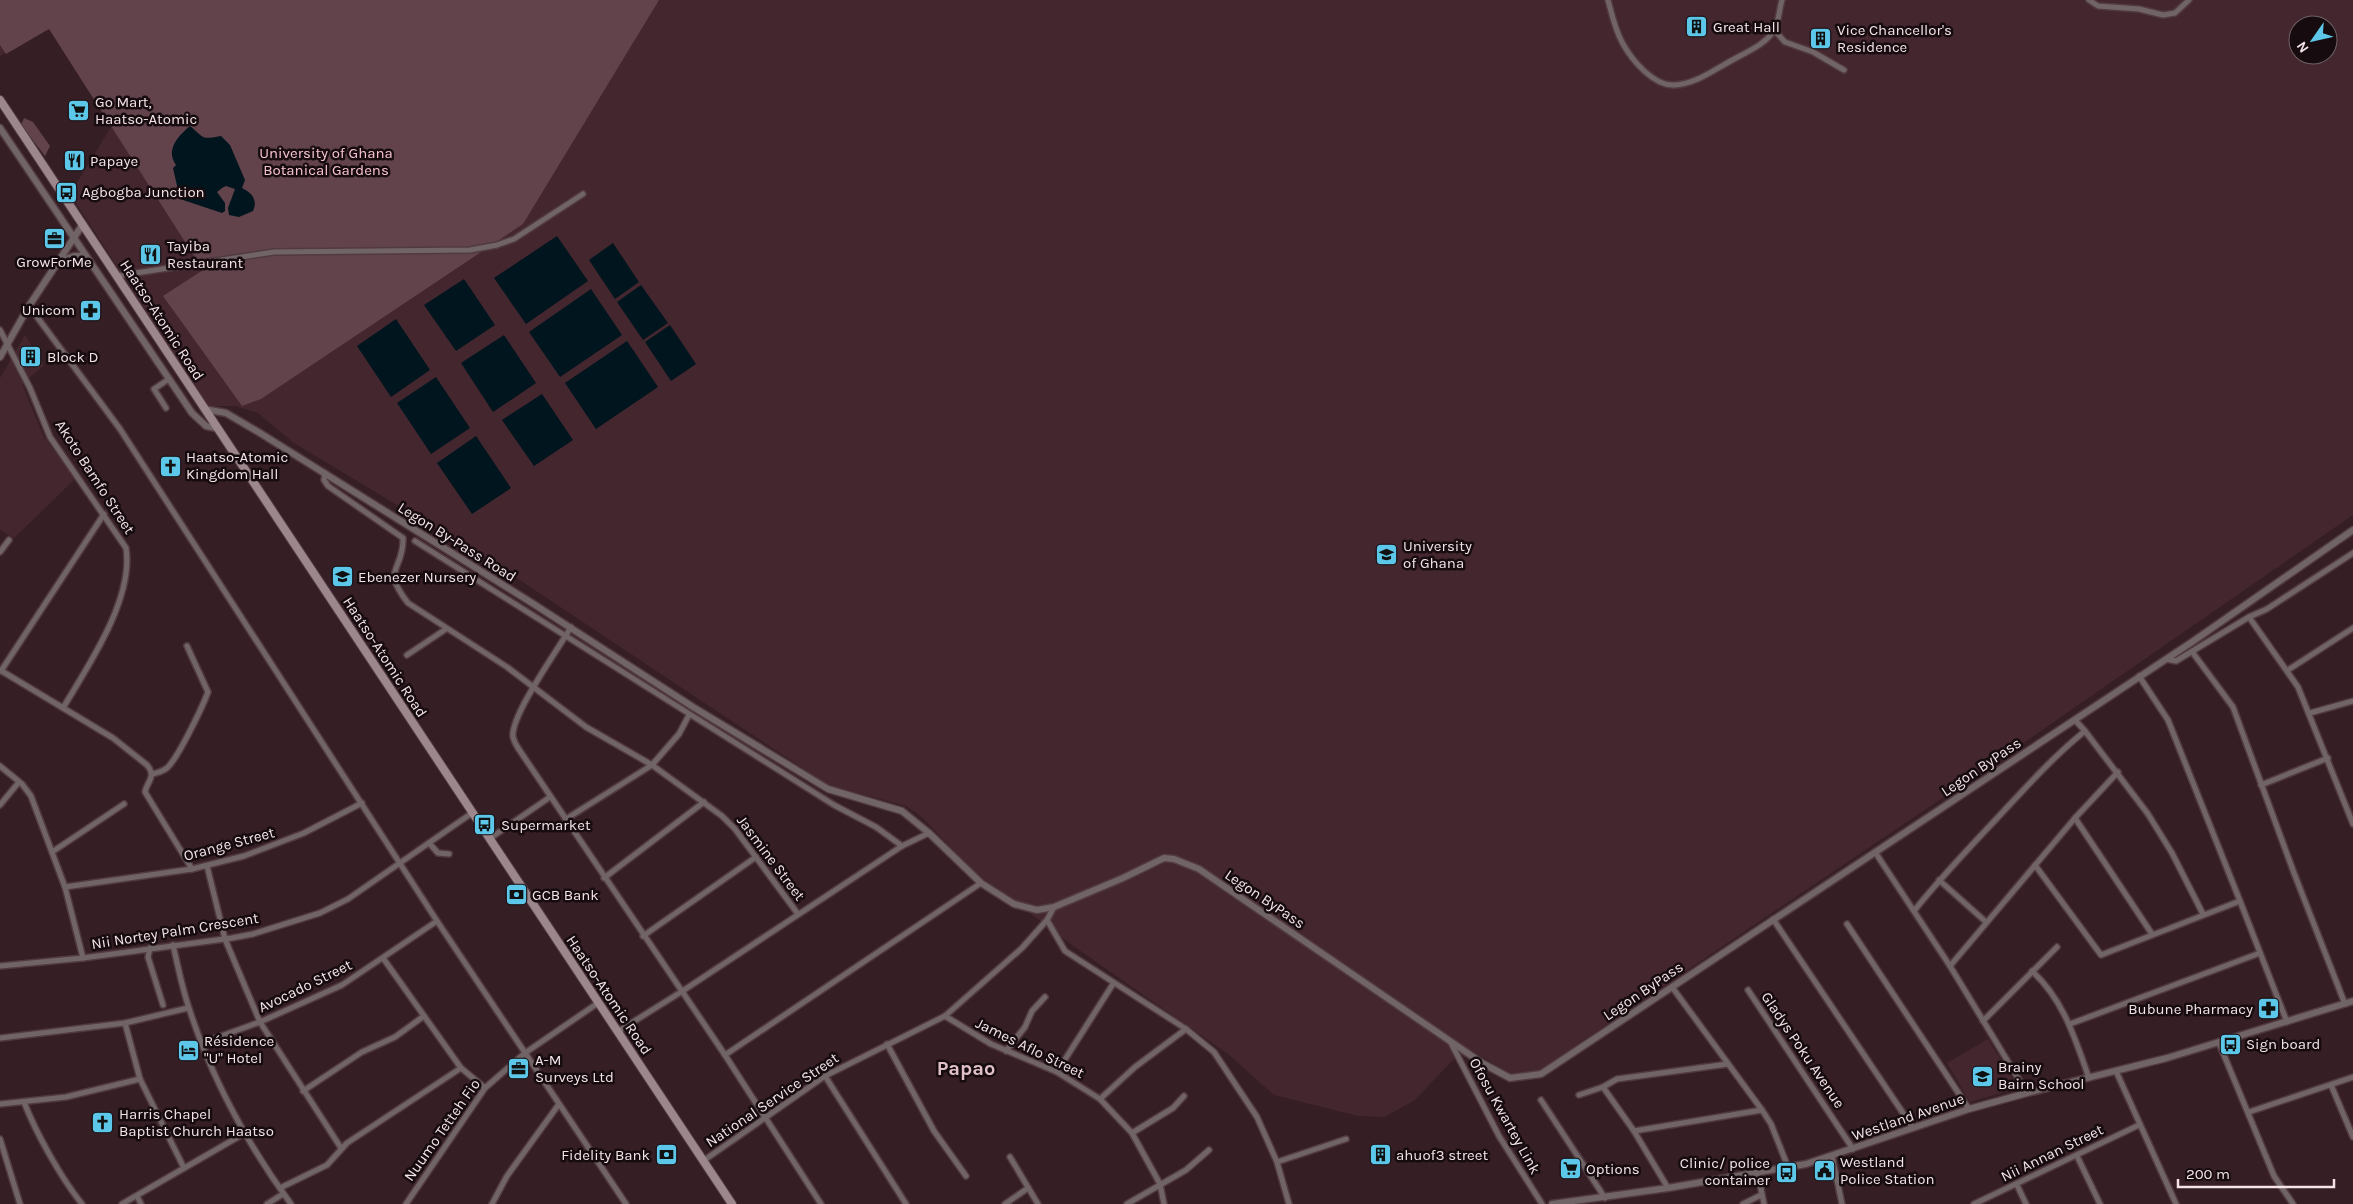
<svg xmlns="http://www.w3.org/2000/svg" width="2353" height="1204" viewBox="0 0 2353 1204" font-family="Karla,sans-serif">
	<rect width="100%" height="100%" fill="#361e25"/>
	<g fill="#44262f" fill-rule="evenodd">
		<path d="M 0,0 L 2353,0 L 2353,515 L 2009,753 L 1535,1073 L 1510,1073 L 1465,1047 L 1415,1100 L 1384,1117 L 1358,1116 L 1274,1095 L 1228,1054 L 1072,945 L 971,869 L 922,817 L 906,806 L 828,785 L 503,569 L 294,443 L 258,413 L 235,406 L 208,406 L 70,194 L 111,127 L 48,27 L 0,56 ZM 2298,25 L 2328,25 L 2328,55 L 2298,55 Z"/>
		<path d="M 25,335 L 44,365 L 22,384 L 44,437 L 75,479 L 14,538 L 0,530 L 0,378 Z"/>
		<path d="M 1988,1039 L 2018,1088 L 1970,1102 L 1947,1063 Z"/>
	</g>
	<g fill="#62434c">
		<path d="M 0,0 L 659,0 L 523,224 L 261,399 L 242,406 L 163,296 L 203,270 L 49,29 L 6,54 L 0,45 Z"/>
		<path d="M 24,118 L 33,122 L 50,146 L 45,156 L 21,125 Z"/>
	</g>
	<g fill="#00151d">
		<path d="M 190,126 C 205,138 200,140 221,136 L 230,145 L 245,180 L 242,188 C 252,193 258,200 253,211 L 239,217 L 229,215 L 228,208 L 235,189 L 226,186 L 222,188 L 217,192 L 225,203 L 225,211 L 222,213 L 180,199 L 173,168 L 176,165 C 165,150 178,136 190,126 Z"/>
		<path d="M 557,236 L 588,281 L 526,324 L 494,278 Z"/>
		<path d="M 613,243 L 639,282 L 615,299 L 589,260 Z"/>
		<path d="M 464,279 L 495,325 L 456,351 L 424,305 Z"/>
		<path d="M 641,285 L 668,323 L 643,340 L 617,302 Z"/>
		<path d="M 591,289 L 622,335 L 560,377 L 529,332 Z"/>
		<path d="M 396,319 L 430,370 L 391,397 L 357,346 Z"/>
		<path d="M 670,325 L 696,364 L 671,381 L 645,342 Z"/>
		<path d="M 504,335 L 536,383 L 493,412 L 461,363 Z"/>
		<path d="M 627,341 L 658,387 L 596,429 L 565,383 Z"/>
		<path d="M 436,377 L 470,428 L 431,454 L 397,403 Z"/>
		<path d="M 542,394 L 573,440 L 534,466 L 502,420 Z"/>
		<path d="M 476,436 L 511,488 L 472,514 L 437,463 Z"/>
	</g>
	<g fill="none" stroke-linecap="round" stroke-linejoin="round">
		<defs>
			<g id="minor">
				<path d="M 1608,0 C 1612,15 1615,30 1623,44 C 1632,60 1654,87 1675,85 C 1694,84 1711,72 1727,63 C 1742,54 1766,45 1774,30 C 1779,21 1779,10 1782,0"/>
				<path d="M 2089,0 L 2098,6 L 2139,9 L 2163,15 L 2175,13 L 2189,0"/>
				<path d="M 1774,30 L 1785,42 L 1813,52 L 1844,70"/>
				<path d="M 116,276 L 274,252 L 470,250 L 497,245 L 514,239 L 583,194"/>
				<path d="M 29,306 L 120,429 L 437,921 L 626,1204"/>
				<path d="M 0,330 L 30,388 L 50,437 L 126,548 C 134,599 88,666 63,708"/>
				<path d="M 166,408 L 154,389 L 169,379"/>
				<path d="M 325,473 L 324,480 L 328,486 L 403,538 C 404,572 380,567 408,603 L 507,667 L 586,727 L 652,765 L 722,816 L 735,829 L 798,914"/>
				<path d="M 415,541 L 834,805 L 876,827 L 902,846"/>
				<path d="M 0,552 L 9,540"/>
				<path d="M 2249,617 L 2298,687 L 2353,824"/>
				<path d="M 571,627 C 559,648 510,716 513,737 C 514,741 516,745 518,748 L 725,1055 L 821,1204"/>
				<path d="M 2193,653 L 2233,707 L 2294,873 L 2345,1004"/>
				<path d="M 407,655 L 446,629"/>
				<path d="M 2166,659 L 2176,661 L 2249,617 L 2267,609 L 2353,553"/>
				<path d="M 0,670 L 113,738 L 147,765 C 157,777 147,781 145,792 L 192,869"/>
				<path d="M 2288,670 L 2353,628"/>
				<path d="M 1,671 L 104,514"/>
				<path d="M 2139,676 L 2168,720 L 2240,901"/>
				<path d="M 2310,713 L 2353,701"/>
				<path d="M 2075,720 L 2085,731"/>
				<path d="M 0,766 L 22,784 L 31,796 L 65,887 L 83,958"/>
				<path d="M 152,774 C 157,773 163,771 167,768 C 178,758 202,708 208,692 L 187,646"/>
				<path d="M 2261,785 L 2328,758"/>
				<path d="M 0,805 L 19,782"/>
				<path d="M 2075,818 L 2152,934"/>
				<path d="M 566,819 L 652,765 L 679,734 L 689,715"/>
				<path d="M 489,839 L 550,797"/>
				<path d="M 429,843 L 438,853 L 449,854"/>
				<path d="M 52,852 L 124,804"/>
				<path d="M 1875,852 L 1950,966 L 2027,1093"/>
				<path d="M 2035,865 L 2101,955 L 2240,901 L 2287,1022"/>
				<path d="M 207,866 L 225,939 L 260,1022 L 341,1148"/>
				<path d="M 604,878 L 704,802"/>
				<path d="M 1939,880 L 1986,922"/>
				<path d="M 65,887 L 192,869 L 244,856 L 304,833 L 362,803"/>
				<path d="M 1914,911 C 1941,877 1971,846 2001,814 C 2028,785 2054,756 2085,731 L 2148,814 L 2172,853 L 2203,914"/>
				<path d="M 1773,919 L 1913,1128"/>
				<path d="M 1047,920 L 1065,951 L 1186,1029 L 1214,1052 L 1257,1117 L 1277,1162 L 1289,1204"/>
				<path d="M 1847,924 L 1969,1109"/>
				<path d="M 643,936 L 756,857"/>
				<path d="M 173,945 C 178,966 182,988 189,1008 C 211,1077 248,1145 291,1204"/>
				<path d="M 150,948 L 148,957 L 163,1005"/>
				<path d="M 383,958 L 461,1068 L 485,1088"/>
				<path d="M 0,966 L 83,958 L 232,938 L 253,934 L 320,913 L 348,899 L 472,813"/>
				<path d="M 1950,966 L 2075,818 L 2118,772"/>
				<path d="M 2032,971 C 2064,1000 2075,1039 2089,1078"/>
				<path d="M 1672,987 L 1762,1110 L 1771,1124 L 1788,1167"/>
				<path d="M 1748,990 L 1853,1149"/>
				<path d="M 945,1016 L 991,1044 L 1057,1072 L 1100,1099 L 1132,1133 L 1160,1184 L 1164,1204"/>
				<path d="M 1983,1021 L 2057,947"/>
				<path d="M 125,1023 L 140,1079 L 184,1168"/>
				<path d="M 2070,1024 L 2260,953"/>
				<path d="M 617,1032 L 681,992 L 902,846 L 929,833"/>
				<path d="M 0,1038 L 125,1023 L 188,1008"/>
				<path d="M 1450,1041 L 1499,1136 L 1542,1204"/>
				<path d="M 202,1043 L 260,1022 L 342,985 L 437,921"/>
				<path d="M 2219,1043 L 2274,1176 L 2293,1204"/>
				<path d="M 887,1044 L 934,1131 L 966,1176"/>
				<path d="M 1006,1051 L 1025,1027 L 1032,1011 L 1045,997"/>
				<path d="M 725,1055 L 981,883"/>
				<path d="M 2116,1071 L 2176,1204"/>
				<path d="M 1057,1072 L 1113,984"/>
				<path d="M 825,1076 L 906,1204"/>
				<path d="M 2331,1085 L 2353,1137"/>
				<path d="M 1603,1087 L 1617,1079 L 1728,1064"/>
				<path d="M 303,1091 L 362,1052 L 395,1037 L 424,1016"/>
				<path d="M 1579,1095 L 1603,1087 L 1634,1131 L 1668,1188"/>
				<path d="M 1100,1099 L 1135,1067 L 1186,1029"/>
				<path d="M 1541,1100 L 1605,1198"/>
				<path d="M 24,1102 C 36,1133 61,1178 82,1204"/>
				<path d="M 0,1104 L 66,1097 L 140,1079"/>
				<path d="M 2249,1112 L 2353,1077"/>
				<path d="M 1634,1131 L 1762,1110"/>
				<path d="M 1132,1133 L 1173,1108 L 1184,1096"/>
				<path d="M 0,1139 L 20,1204"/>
				<path d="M 1832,1156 L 1842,1204"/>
				<path d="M 2077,1156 L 2100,1204"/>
				<path d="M 1010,1157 L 1038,1204"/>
				<path d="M 703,1161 L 825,1076 L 945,1016 L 1022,948 L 1047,920 L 1054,907"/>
				<path d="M 1277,1162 L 1346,1139"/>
				<path d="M 1758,1174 L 1764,1204"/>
				<path d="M 2017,1185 L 2026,1204"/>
				<path d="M 280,1188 L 327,1165 L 347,1143 L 461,1068"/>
				<path d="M 137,1196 L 141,1204"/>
				<path d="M 122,1204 L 245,1133"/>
				<path d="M 267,1204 L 283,1194"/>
				<path d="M 406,1204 L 485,1088 L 525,1053 L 598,1003"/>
				<path d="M 492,1204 L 507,1176 L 559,1104"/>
				<path d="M 1005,1204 L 1028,1188"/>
				<path d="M 1127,1204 L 1186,1170 L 1209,1150"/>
				<path d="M 1743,1204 L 1761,1195"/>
				<path d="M 1974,1204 L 2139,1125"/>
			</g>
			<g id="tertiary">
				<path d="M 0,128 L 192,413 L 206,426 L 216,428"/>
				<path d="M 58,261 L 74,256 L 86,256"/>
				<path d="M 0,357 L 29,306 L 83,224"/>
				<path d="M 204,409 L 226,413 L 260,433 L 532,603 L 693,707 L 828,789 L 902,811 L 929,833 L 981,883 L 1014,904 L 1037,910 L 1054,907 L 1123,878 L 1164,858 L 1174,859 L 1199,869 L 1482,1063 L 1510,1078 L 1541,1074 L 2192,642 L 2353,530"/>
				<path d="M 1552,1204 L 1668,1188 L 1806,1164 L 1969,1109 L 2027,1093 L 2167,1058 L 2353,1001"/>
			</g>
			<path id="secondary" d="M 0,100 L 732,1204"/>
		</defs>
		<use href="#minor" stroke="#513a40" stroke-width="8"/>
		<use href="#tertiary" stroke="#513a40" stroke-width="9"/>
		<use href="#secondary" stroke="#513a40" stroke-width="10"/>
		<use href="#minor" stroke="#716467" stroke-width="5"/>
		<use href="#tertiary" stroke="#716467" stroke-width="6"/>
		<use href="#secondary" stroke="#9c878c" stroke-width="8"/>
	</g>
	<defs>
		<symbol id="building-square" viewBox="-11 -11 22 22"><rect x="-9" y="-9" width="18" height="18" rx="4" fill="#5cc7e8" stroke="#160c0f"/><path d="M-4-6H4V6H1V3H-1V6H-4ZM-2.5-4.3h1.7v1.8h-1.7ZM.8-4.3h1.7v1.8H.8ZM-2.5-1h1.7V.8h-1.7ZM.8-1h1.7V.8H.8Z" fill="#111"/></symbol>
		<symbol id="supermarket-square" viewBox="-11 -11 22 22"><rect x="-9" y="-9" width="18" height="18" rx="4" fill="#5cc7e8" stroke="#160c0f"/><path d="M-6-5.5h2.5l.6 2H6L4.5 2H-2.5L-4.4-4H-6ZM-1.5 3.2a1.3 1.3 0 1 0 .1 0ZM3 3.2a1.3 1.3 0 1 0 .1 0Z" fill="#111"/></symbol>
		<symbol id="restaurant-square" viewBox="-11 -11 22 22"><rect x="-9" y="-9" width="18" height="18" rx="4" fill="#5cc7e8" stroke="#160c0f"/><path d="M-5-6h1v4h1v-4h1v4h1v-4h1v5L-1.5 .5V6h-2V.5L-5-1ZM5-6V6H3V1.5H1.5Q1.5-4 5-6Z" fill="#111"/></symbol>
		<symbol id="bus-square" viewBox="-11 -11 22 22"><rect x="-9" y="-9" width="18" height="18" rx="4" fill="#5cc7e8" stroke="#160c0f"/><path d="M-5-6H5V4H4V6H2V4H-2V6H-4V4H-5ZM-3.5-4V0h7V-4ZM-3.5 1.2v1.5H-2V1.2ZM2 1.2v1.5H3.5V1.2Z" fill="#111"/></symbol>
		<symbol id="office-square" viewBox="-11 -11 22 22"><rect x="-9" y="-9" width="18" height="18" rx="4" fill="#5cc7e8" stroke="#160c0f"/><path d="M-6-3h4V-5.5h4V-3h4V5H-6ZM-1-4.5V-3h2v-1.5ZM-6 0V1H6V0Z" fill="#111"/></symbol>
		<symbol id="pharmacy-square" viewBox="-11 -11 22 22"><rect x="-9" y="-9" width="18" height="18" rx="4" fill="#5cc7e8" stroke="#160c0f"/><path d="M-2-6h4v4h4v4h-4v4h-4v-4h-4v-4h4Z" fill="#111"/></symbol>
		<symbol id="church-square" viewBox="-11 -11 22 22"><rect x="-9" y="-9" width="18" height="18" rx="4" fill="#5cc7e8" stroke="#160c0f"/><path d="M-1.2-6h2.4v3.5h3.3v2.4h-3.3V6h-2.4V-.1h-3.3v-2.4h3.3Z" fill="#111"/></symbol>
		<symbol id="university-square" viewBox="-11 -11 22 22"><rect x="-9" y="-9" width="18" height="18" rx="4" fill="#5cc7e8" stroke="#160c0f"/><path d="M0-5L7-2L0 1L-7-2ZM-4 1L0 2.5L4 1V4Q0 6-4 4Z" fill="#111"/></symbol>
		<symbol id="school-square" viewBox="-11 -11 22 22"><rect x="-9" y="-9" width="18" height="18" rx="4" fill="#5cc7e8" stroke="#160c0f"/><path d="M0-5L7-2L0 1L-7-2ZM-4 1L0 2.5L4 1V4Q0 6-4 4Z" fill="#111"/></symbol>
		<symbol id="bank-square" viewBox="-11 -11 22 22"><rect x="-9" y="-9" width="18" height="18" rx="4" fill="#5cc7e8" stroke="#160c0f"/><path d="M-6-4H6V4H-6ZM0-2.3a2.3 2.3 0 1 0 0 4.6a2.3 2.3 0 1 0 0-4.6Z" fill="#111"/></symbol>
		<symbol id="hotel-square" viewBox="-11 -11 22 22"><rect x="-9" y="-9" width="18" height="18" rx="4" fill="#5cc7e8" stroke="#160c0f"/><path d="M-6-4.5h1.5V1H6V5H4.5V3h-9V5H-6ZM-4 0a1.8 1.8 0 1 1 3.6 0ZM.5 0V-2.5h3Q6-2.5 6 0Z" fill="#111"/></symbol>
		<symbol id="civic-square" viewBox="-11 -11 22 22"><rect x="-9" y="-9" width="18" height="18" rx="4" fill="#5cc7e8" stroke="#160c0f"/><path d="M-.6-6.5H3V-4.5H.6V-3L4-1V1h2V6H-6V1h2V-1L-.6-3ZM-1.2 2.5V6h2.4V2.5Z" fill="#111"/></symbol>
	</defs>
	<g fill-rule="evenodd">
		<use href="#building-square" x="1684" y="14" width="25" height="25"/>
		<use href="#building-square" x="1808" y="26" width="25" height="25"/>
		<use href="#supermarket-square" x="66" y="98" width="25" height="25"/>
		<use href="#restaurant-square" x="62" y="148" width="25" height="25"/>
		<use href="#bus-square" x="54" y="180" width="25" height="25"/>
		<use href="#office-square" x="42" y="226" width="25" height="25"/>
		<use href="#restaurant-square" x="138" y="242" width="25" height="25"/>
		<use href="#pharmacy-square" x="78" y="298" width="25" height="25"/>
		<use href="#building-square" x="18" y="344" width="25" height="25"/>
		<use href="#church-square" x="158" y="454" width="25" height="25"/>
		<use href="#university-square" x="1374" y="542" width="25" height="25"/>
		<use href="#school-square" x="330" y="564" width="25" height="25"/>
		<use href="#bus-square" x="472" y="812" width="25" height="25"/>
		<use href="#bank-square" x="504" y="882" width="25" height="25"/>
		<use href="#pharmacy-square" x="2256" y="996" width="25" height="25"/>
		<use href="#bus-square" x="2218" y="1032" width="25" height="25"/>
		<use href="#hotel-square" x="176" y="1038" width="25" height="25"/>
		<use href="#office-square" x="506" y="1056" width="25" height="25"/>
		<use href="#school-square" x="1970" y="1064" width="25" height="25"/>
		<use href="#church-square" x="90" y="1110" width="25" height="25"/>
		<use href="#bank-square" x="654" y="1142" width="25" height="25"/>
		<use href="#building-square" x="1368" y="1142" width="25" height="25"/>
		<use href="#supermarket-square" x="1558" y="1156" width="25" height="25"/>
		<use href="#civic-square" x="1812" y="1158" width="25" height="25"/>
		<use href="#bus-square" x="1774" y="1160" width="25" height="25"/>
	</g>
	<g text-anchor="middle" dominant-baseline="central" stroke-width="5" stroke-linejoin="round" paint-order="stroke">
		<g font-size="15" fill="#f4e3e7" stroke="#160c0f" text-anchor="start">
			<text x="1713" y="27">Great Hall</text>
			<text x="1837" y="30">Vice Chancellor's<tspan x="1837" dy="17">Residence</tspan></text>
			<text x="95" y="102">Go Mart,<tspan x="95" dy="17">Haatso-Atomic</tspan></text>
			<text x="90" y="161">Papaye</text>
			<text x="82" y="192">Agbogba Junction</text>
			<text x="167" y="246">Tayiba<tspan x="167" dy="17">Restaurant</tspan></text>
			<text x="54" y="262" text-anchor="middle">GrowForMe</text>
			<text x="75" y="310" text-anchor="end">Unicom</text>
			<text x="47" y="357">Block D</text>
			<text x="186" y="457">Haatso-Atomic<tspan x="186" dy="17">Kingdom Hall</tspan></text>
			<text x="1403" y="546">University<tspan x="1403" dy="17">of Ghana</tspan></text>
			<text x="358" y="577">Ebenezer Nursery</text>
			<text x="501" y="825">Supermarket</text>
			<text x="532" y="895">GCB Bank</text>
			<text x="2253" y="1009" text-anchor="end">Bubune Pharmacy</text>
			<text x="204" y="1041">Résidence<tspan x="204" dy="17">"U" Hotel</tspan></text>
			<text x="2246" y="1044">Sign board</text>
			<text x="535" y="1060">A-M<tspan x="535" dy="17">Surveys Ltd</tspan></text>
			<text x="1998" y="1067">Brainy<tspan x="1998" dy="17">Bairn School</tspan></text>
			<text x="119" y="1114">Harris Chapel<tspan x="119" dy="17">Baptist Church Haatso</tspan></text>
			<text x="650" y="1155" text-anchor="end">Fidelity Bank</text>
			<text x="1396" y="1155">ahuof3 street</text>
			<text x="1840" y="1162">Westland<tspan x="1840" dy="17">Police Station</tspan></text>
			<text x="1770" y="1163" text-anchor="end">Clinic/ police<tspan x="1770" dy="17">container</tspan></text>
			<text x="1586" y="1169">Options</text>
		</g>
		<g font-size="15" fill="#f8c3d1" stroke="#160c0f">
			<text x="326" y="153">University of Ghana<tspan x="326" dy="17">Botanical Gardens</tspan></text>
		</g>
		<g font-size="15" fill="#f4e3e7" stroke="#160c0f">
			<text transform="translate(162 320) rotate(57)">Haatso-Atomic Road</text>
			<text transform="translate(95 477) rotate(57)">Akoto Bamfo Street</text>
			<text transform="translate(457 542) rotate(32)">Legon By-Pass Road</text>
			<text transform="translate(385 657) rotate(57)">Haatso-Atomic Road</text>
			<text transform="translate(1981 767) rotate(-34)">Legon ByPass</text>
			<text transform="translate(229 844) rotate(-15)">Orange Street</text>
			<text transform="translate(771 858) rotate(53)">Jasmine Street</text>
			<text transform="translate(1265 899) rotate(34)">Legon ByPass</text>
			<text transform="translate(175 931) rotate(-9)">Nii Nortey Palm Crescent</text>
			<text transform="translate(305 986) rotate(-26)">Avocado Street</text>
			<text transform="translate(1643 991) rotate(-34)">Legon ByPass</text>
			<text transform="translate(609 995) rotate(56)">Haatso-Atomic Road</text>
			<text transform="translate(1030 1048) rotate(26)">James Aflo Street</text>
			<text transform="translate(1803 1050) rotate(56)">Gladys Poku Avenue</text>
			<text transform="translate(772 1100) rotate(-34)">National Service Street</text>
			<text transform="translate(1505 1116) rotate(61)">Ofosu Kwartey Link</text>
			<text transform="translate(1908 1117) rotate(-19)">Westland Avenue</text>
			<text transform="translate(442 1130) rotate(-55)">Nuumo Tetteh Fio</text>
			<text transform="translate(2052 1153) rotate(-26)">Nii Annan Street</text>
		</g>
		<g font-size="20" font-weight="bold" fill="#e1c1c9" stroke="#160c0f">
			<text x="966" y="1068">Papao</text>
		</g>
	</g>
	<g transform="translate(2313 40) rotate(236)"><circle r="24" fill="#160c0f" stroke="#6f6265"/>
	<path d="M0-4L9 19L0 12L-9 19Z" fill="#5cc7e8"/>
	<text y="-8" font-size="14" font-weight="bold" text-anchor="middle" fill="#f4e3e7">N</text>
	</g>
	<path d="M2178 1179v8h156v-8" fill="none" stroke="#f4e3e7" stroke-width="2.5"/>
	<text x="2186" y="1179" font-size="15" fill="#f4e3e7" stroke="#160c0f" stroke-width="4" paint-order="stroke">200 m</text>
</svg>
